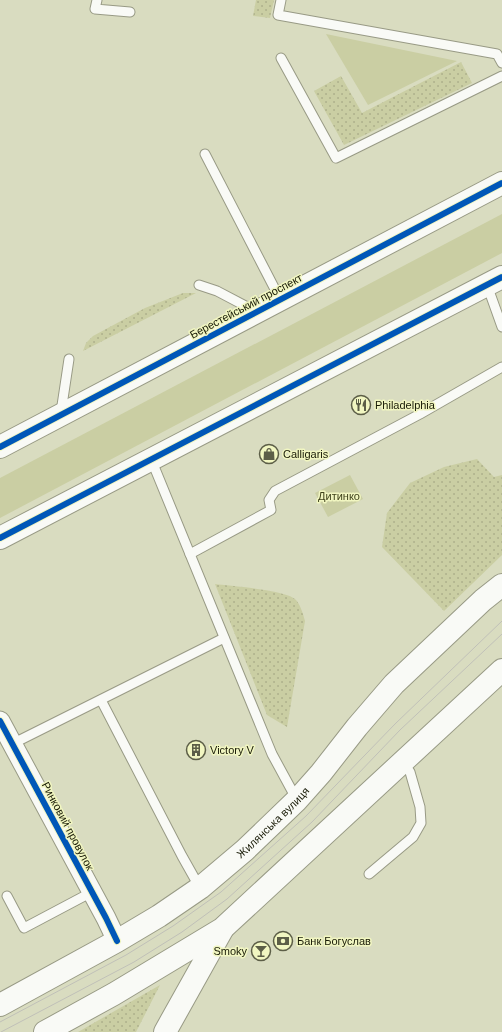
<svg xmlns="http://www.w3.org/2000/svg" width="502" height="1032" viewBox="0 0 502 1032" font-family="Helvetica,sans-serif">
	<defs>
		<pattern id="grass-dots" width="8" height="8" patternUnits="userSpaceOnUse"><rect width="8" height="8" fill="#cacea3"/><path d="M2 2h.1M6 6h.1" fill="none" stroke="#adb08b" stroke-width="1.8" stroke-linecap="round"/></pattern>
	</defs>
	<rect width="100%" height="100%" fill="#d9dcc0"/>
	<g fill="url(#grass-dots)">
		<path d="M 256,0 L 274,0 L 270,18 L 253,16 Z"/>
		<path d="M 461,62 L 472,83 L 344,145 L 314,91 L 341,76 L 362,113 Z"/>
		<path d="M 183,293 L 196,293 L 83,351 L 86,343 L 93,336 L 145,308 Z"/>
		<path d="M 477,459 L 494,477 L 502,475 L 502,555 L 444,611 L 382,547 L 387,513 L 410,483 L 444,467 Z"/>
		<path d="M 215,584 C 230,586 288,590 296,600 C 301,606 303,614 305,621 L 287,727 L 267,715 Z"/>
		<path d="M 160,985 L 136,1032 L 78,1032 Z"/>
	</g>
	<g fill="#cacea3">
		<path d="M 326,34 L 457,61 L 368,105 Z"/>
		<path d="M 502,214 L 502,253 L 0,518 L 0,478 Z"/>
		<path d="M 350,475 L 363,499 L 328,517 L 315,493 Z"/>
	</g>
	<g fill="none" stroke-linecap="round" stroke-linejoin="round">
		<defs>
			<g id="service">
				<path d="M 97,0 L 95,9 L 130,12"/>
				<path d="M 281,0 L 278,15 L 497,54 L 502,63"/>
				<path d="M 281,58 L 336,158 L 502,76"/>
				<path d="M 205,154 L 280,299"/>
				<path d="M 199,285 L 217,291 L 255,311"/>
				<path d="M 487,285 L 502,327"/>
				<path d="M 61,412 L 69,359"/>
				<path d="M 151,459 L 272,754 L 297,800"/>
				<path d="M 190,554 L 271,510 L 269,500 L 275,491 L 420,414 L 502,367"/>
				<path d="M 101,700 L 182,856 L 200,888"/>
				<path d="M 12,744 L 224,638"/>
				<path d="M 369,874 L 413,837 L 421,823 L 420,807 L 410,772 L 403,762"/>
				<path d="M 7,896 L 24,928 L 92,892"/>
			</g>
			<path id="minor" d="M 0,721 L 106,918 L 117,941"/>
			<g id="primary">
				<path d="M 0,447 L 502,183"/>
				<path d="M 0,538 L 502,277"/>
				<path id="s1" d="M 0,1005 L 117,941 L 159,916 L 200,888 L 245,850 L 297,800 L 321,773 L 357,727 L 394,684 L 483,600 L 502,585"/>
				<path d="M 45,1032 L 114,994 L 222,929 L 502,670"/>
				<path d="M 165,1032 L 222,930"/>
			</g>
		</defs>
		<use href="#service" stroke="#989a85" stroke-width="11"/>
		<use href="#minor" stroke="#989a85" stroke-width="21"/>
		<use href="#primary" stroke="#989a85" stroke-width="24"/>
		<use href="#service" stroke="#f9faf6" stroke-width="9"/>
		<use href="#minor" stroke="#f9faf6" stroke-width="19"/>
		<use href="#primary" stroke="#f9faf6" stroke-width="22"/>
		<g stroke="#c0c0b8" stroke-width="1">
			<path d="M 0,1022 L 126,955 L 173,926 L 221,892 L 306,816 L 395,724 L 502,621"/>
			<path d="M 1,1032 L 134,962 L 182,932 L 227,899 L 312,822 L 400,730 L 502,634"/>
		</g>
		<defs>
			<g id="cycleway">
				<path d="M 0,447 L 502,183"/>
				<path d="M 0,538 L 502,277"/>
				<path d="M 0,721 L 106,918 L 117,941"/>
			</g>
		</defs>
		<use href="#cycleway" stroke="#f1f6c1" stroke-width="8"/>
		<use href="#cycleway" stroke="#0057b8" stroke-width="6"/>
	</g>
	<defs>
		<symbol id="restaurant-ring" viewBox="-11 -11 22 22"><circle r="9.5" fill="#f1f6c1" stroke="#5c5e47" stroke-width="1.5"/><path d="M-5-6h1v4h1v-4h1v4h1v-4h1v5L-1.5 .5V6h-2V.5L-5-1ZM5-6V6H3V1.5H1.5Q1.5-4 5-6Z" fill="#5c5e47"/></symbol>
		<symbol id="shop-ring" viewBox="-11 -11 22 22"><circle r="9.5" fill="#f1f6c1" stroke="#5c5e47" stroke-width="1.5"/><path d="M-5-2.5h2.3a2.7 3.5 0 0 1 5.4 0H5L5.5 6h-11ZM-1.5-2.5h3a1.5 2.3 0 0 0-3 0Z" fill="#5c5e47"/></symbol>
		<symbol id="building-ring" viewBox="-11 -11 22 22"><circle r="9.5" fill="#f1f6c1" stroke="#5c5e47" stroke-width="1.5"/><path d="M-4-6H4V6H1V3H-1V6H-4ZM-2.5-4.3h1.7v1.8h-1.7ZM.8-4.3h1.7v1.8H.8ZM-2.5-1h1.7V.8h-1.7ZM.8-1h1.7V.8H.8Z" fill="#5c5e47"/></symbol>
		<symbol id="bank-ring" viewBox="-11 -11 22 22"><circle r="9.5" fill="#f1f6c1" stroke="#5c5e47" stroke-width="1.5"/><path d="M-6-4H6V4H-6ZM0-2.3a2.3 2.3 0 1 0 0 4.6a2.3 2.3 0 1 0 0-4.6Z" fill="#5c5e47"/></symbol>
		<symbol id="bar-ring" viewBox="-11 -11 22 22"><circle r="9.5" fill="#f1f6c1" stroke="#5c5e47" stroke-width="1.5"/><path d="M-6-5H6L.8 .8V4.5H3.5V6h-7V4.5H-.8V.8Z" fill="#5c5e47"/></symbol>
	</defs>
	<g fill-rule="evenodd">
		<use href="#restaurant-ring" x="350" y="394" width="22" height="22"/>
		<use href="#shop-ring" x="258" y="443" width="22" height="22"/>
		<use href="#building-ring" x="185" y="739" width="22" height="22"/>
		<use href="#bank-ring" x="272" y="930" width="22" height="22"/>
		<use href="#bar-ring" x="250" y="940" width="22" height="22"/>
	</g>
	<g text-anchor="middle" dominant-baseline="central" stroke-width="3" stroke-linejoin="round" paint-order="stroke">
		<g font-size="11" fill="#181a06" stroke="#f1f6c1">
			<text transform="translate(246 306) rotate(-28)">Берестейський проспект</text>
			<text stroke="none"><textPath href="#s1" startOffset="330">Жилянська вулиця</textPath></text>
			<text transform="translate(68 826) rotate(62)">Ринковий провулок</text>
		</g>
		<g font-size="11" fill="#181a06" stroke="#f1f6c1" text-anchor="start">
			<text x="375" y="405">Philadelphia</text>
			<text x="283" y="454">Calligaris</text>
			<text x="210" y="750">Victory V</text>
			<text x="297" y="941">Банк Богуслав</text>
			<text x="247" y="951" text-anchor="end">Smoky</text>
		</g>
		<g font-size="11" fill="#40431c" stroke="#f1f6c1">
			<text x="339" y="496">Дитинко</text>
		</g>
	</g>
</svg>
